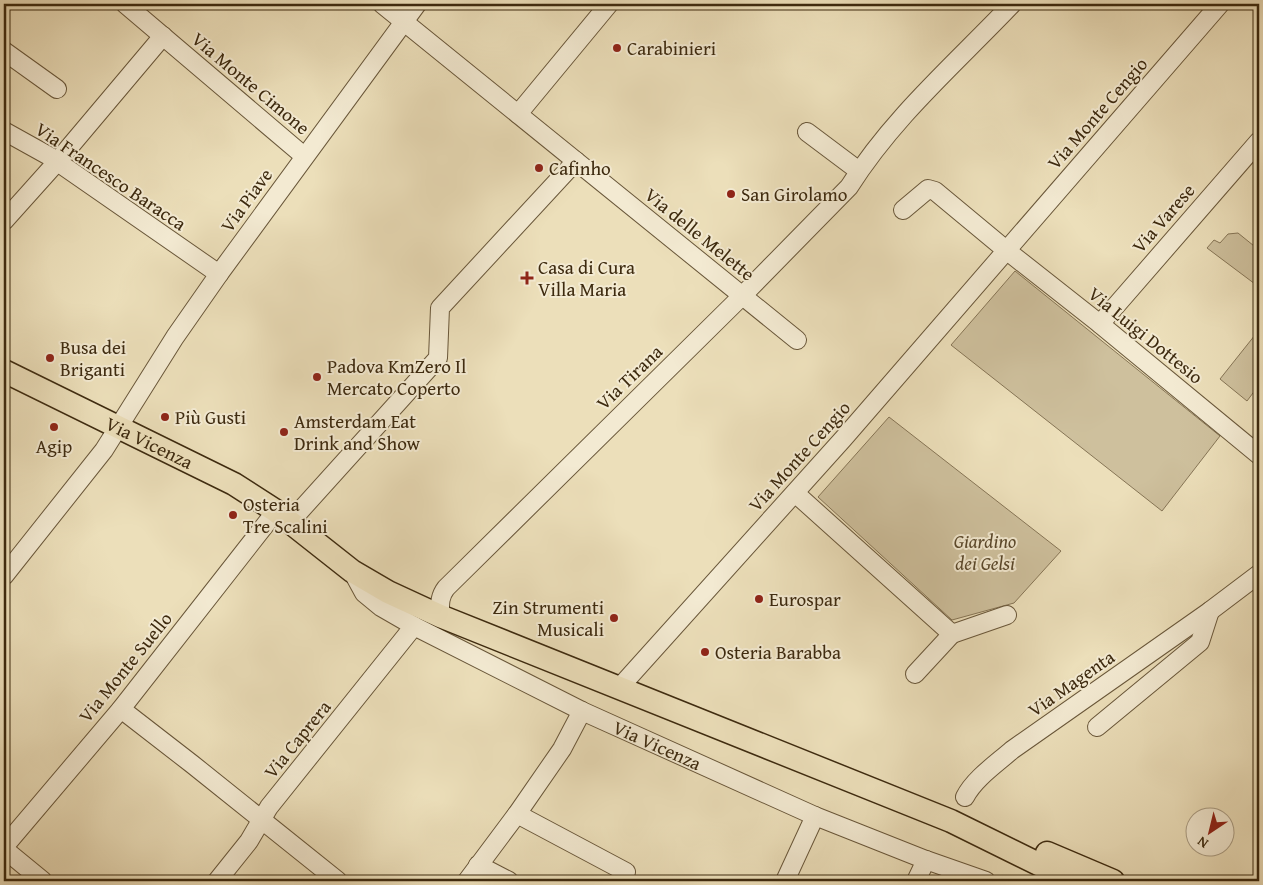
<svg xmlns="http://www.w3.org/2000/svg" width="1263" height="885" viewBox="0 0 1263 885" font-family="'Gentium Book Plus',serif">
	<rect width="100%" height="100%" fill="#ecdfba"/>
	<filter id="stains"><feTurbulence type="fractalNoise" baseFrequency=".004" numOctaves="4"/><feColorMatrix values="0 0 0 0 .2 0 0 0 0 .09 0 0 0 0 .02 0 0 0 .5 -.17"/></filter>
	<radialGradient id="worn" r=".72"><stop offset=".6" stop-color="#630" stop-opacity="0"/><stop offset="1" stop-color="#630" stop-opacity=".3"/></radialGradient>
	<g fill="#cec09d" stroke="#867556">
		<path d="M 1238,233 L 1259,250 L 1259,287 L 1207,248 L 1214,240 L 1220,243 L 1228,234 Z"/>
		<path d="M 1015,271 L 1220,436 L 1162,511 L 951,345 Z"/>
		<path d="M 1259,330 L 1259,385 L 1247,401 L 1220,379 Z"/>
		<path d="M 889,417 L 1061,551 L 1014,603 L 952,620 L 818,497 Z"/>
	</g>
	<g fill="none" stroke-linecap="round" stroke-linejoin="round">
		<defs>
			<g id="minor">
				<path d="M 125,4 L 304,156"/>
				<path d="M 382,4 L 797,340"/>
				<path d="M 4,51 L 57,89"/>
				<path d="M 518,114 L 609,4"/>
				<path d="M 4,131 L 49,156 L 219,274"/>
				<path d="M 807,132 L 859,171"/>
				<path d="M 903,210 L 928,189 L 935,191 L 1006,250 L 1100,324 L 1259,455"/>
				<path d="M 4,221 L 56,163 L 163,36"/>
				<path d="M 1100,324 L 1259,141"/>
				<path d="M 795,493 L 952,634 L 1007,615"/>
				<path d="M 290,522 L 438,358 L 440,308 L 576,161"/>
				<path id="s1" d="M 352,571 L 364,593 L 381,607 L 414,626 L 582,711 L 815,816 L 926,860 L 986,881"/>
				<path d="M 4,576 L 104,450 L 175,337 L 219,274 L 417,4"/>
				<path d="M 440,616 C 440,605 439,597 446,588 L 743,295 L 849,187 C 893,117 956,63 1012,4"/>
				<path d="M 915,674 L 952,634"/>
				<path d="M 620,687 L 843,439 L 1220,4"/>
				<path d="M 121,709 L 192,764 L 338,881"/>
				<path d="M 1097,727 L 1200,642 L 1210,611"/>
				<path d="M 965,797 C 974,779 996,764 1012,750 L 1210,611 L 1259,574"/>
				<path d="M 517,814 L 626,872"/>
				<path d="M 4,847 L 121,709 L 276,511"/>
				<path d="M 4,849 L 43,881"/>
				<path d="M 478,865 L 509,881"/>
				<path d="M 217,881 L 249,841 L 269,807 L 414,626"/>
				<path d="M 467,881 L 517,814 L 562,749 L 582,711"/>
				<path d="M 785,881 L 815,816"/>
				<path d="M 916,881 L 926,860"/>
			</g>
			<g id="major">
				<path id="s2" d="M 4,371 L 234,484 L 276,511 L 352,571 L 388,592 L 440,616 L 951,821 L 1073,881"/>
				<path d="M 1047,853 L 1113,881"/>
			</g>
		</defs>
		<use href="#minor" stroke="#69573a" stroke-width="20"/>
		<use href="#major" stroke="#3d2a0f" stroke-width="25"/>
		<use href="#minor" stroke="#f3ead2" stroke-width="18"/>
		<use href="#major" stroke="#ecdfba" stroke-width="22"/>
		<path stroke="#3d2a0f" stroke-width="4" stroke-dasharray="9 9" stroke-linecap="butt" d="M 1252,881 L 1259,877"/>
	</g>
	<g fill="#8f2418" stroke="#f3ead2" stroke-width="2">
		<circle cx="617" cy="48" r="5"/>
		<circle cx="539" cy="168" r="5"/>
		<circle cx="731" cy="194" r="5"/>
		<path d="M524.5 270.5h5v5h5v5h-5v5h-5v-5h-5v-5h5z"/>
		<circle cx="50" cy="358" r="5"/>
		<circle cx="317" cy="377" r="5"/>
		<circle cx="165" cy="417" r="5"/>
		<circle cx="54" cy="427" r="5"/>
		<circle cx="284" cy="432" r="5"/>
		<circle cx="233" cy="515" r="5"/>
		<circle cx="759" cy="599" r="5"/>
		<circle cx="614" cy="618" r="5"/>
		<circle cx="705" cy="652" r="5"/>
	</g>
	<g text-anchor="middle" dominant-baseline="central" stroke-width="4" stroke-linejoin="round" paint-order="stroke">
		<g font-size="19" fill="#3d2a0f" stroke="#f3ead2" text-anchor="start">
			<text x="627" y="48">Carabinieri</text>
			<text x="549" y="168">Cafinho</text>
			<text x="741" y="194">San Girolamo</text>
			<text x="538" y="267">Casa di Cura<tspan x="538" dy="22">Villa Maria</tspan></text>
			<text x="60" y="347">Busa dei<tspan x="60" dy="22">Briganti</tspan></text>
			<text x="327" y="366">Padova KmZero Il<tspan x="327" dy="22">Mercato Coperto</tspan></text>
			<text x="175" y="417">Più Gusti</text>
			<text x="294" y="421">Amsterdam Eat<tspan x="294" dy="22">Drink and Show</tspan></text>
			<text x="54" y="446" text-anchor="middle">Agip</text>
			<text x="243" y="504">Osteria<tspan x="243" dy="22">Tre Scalini</tspan></text>
			<text x="769" y="599">Eurospar</text>
			<text x="604" y="607" text-anchor="end">Zin Strumenti<tspan x="604" dy="22">Musicali</tspan></text>
			<text x="715" y="652">Osteria Barabba</text>
		</g>
		<g font-size="19" fill="#3d2a0f" stroke="#f3ead2">
			<text transform="translate(251 83) rotate(40)">Via Monte Cimone</text>
			<text transform="translate(1097 113) rotate(-49)">Via Monte Cengio</text>
			<text transform="translate(111 176) rotate(34)">Via Francesco Baracca</text>
			<text transform="translate(246 200) rotate(-54)">Via Piave</text>
			<text transform="translate(1163 218) rotate(-49)">Via Varese</text>
			<text transform="translate(700 234) rotate(39)">Via delle Melette</text>
			<text transform="translate(1146 335) rotate(39)">Via Luigi Dottesio</text>
			<text transform="translate(629 377) rotate(-44)">Via Tirana</text>
			<text stroke="none"><textPath href="#s2" startOffset="162">Via Vicenza</textPath></text>
			<text transform="translate(799 456) rotate(-48)">Via Monte Cengio</text>
			<text transform="translate(125 667) rotate(-51)">Via Monte Suello</text>
			<text transform="translate(1071 683) rotate(-35)">Via Magenta</text>
			<text transform="translate(297 739) rotate(-51)">Via Caprera</text>
			<text stroke="none"><textPath href="#s1" startOffset="356">Via Vicenza</textPath></text>
		</g>
		<g font-size="19" font-style="italic" fill="#5a482b" stroke="#f3ead2">
			<text x="985" y="541">Giardino<tspan x="985" dy="22">dei Gelsi</tspan></text>
		</g>
	</g>
	<rect width="1263" height="885" fill="none" stroke="#ecdfba" stroke-width="20"/>
	<rect x="5" y="5" width="1253" height="875" fill="none" stroke="#3d2a0f" stroke-width="2.5"/>
	<rect x="10" y="10" width="1243" height="865" fill="none" stroke="#3d2a0f"/>
	<g transform="translate(1210 832) rotate(215)"><circle r="24" fill="#f3ead2" stroke="#aa9d84"/>
	<path d="M0-4L9 19L0 12L-9 19Z" fill="#8f2418"/>
	<text y="-8" font-size="14" font-weight="bold" text-anchor="middle" fill="#3d2a0f">N</text>
	</g>
	<rect width="100%" height="100%" filter="url(#stains)"/>
	<rect width="100%" height="100%" fill="url(#worn)"/>
</svg>
